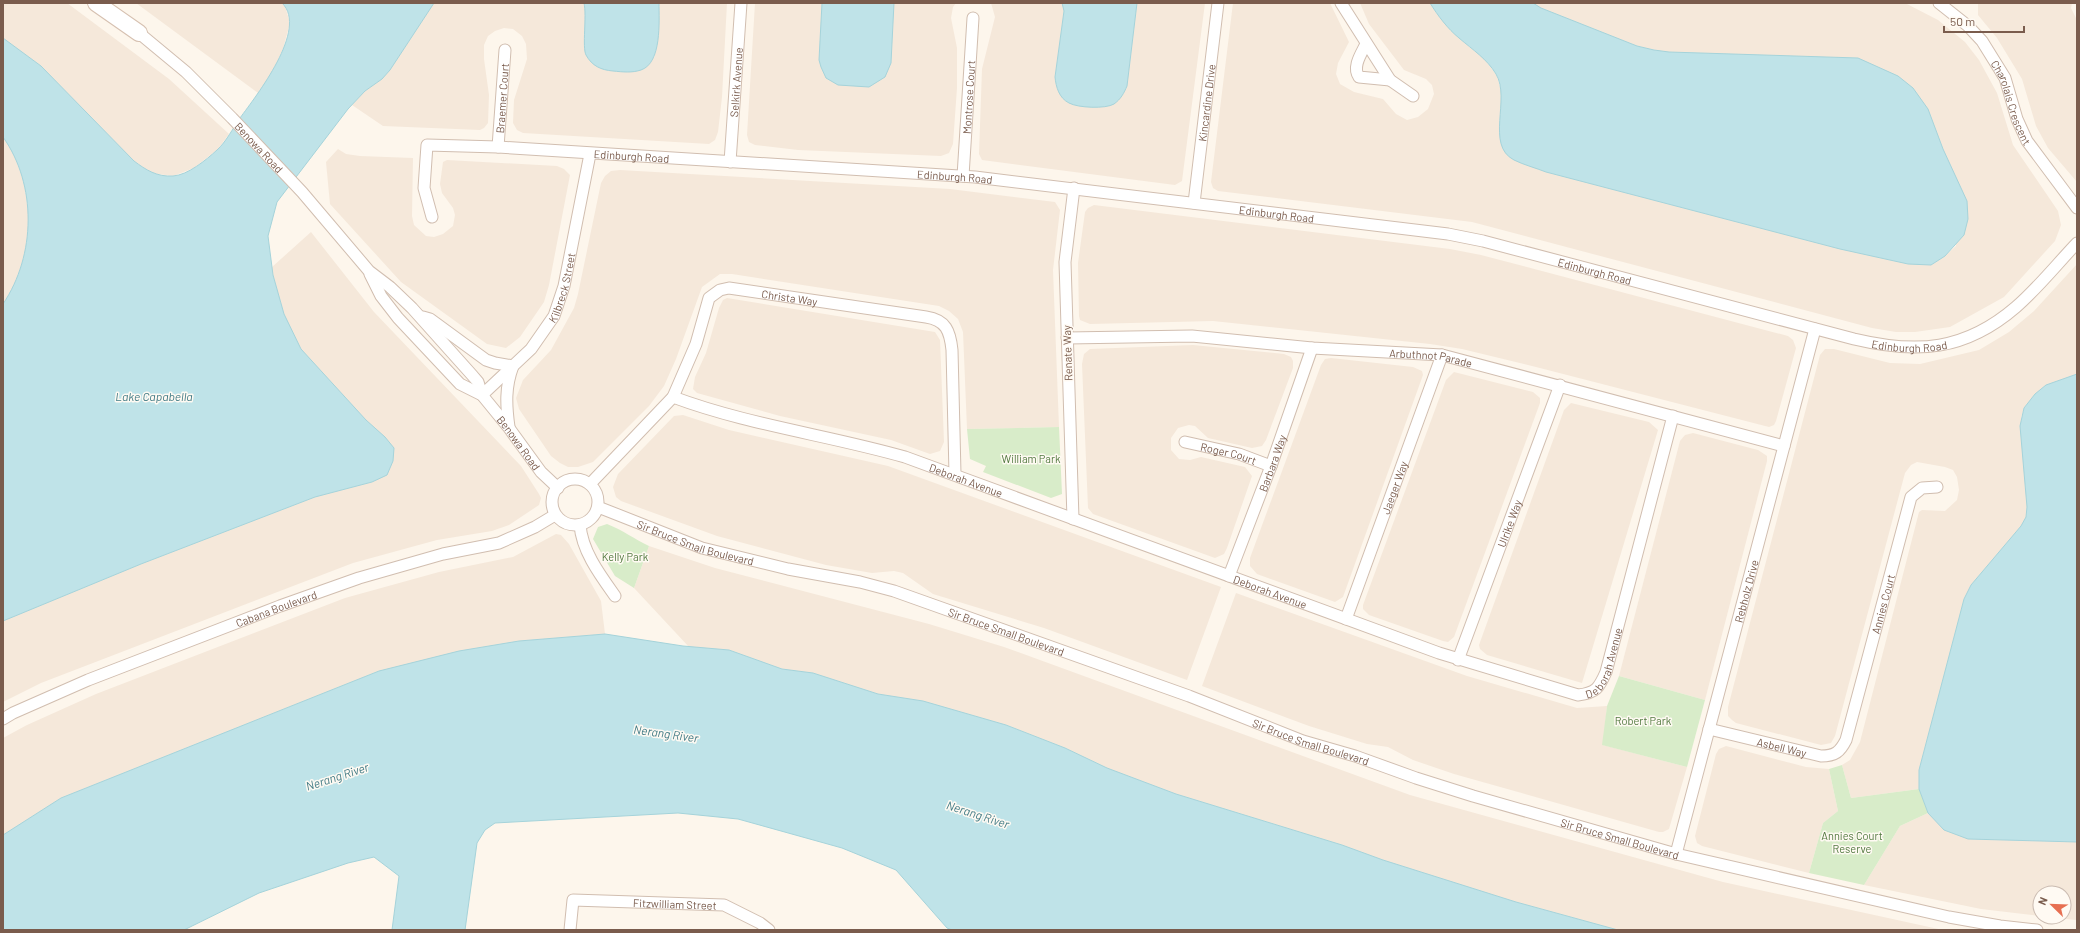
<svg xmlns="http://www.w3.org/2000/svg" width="2080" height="933" viewBox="0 0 2080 933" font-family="Barlow,sans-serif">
	<rect width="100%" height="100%" fill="#fdf6ec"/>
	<g fill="#f5e8da">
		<path d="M 3,3 L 67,3 L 169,79 L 229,134 L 218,149 L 194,168 L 173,176 L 150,173 L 134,161 L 41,66 L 3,38 Z"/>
		<path d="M 136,3 L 282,3 L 285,6 L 290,23 L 283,49 L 271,74 L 258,93 Z"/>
		<path d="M 434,3 L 584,3 L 587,13 L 585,53 L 654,58 L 657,45 L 659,3 L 727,3 L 722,97 L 718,132 L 715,140 L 709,144 L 523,133 L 517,130 L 513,123 L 514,100 L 527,59 L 526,44 L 522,36 L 513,29 L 504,28 L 495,31 L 488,36 L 484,45 L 484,59 L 489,95 L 488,123 L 484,128 L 480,130 L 383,126 L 352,105 L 365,91 L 382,79 L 390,70 Z"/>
		<path d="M 755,3 L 822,3 L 819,60 L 826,78 L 891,63 L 894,3 L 956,3 L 953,7 L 951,18 L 957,48 L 957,88 L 953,144 L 949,153 L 941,156 L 798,150 L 755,145 L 749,142 L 747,135 Z"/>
		<path d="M 991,3 L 1062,3 L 1064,11 L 1055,77 L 1127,86 L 1137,3 L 1205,3 L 1182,181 L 1175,185 L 982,160 L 979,154 L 982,69 L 995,17 Z"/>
		<path d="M 1233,3 L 1330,3 L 1349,42 L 1338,63 L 1336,74 L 1340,84 L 1354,92 L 1383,99 L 1396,114 L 1407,120 L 1418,117 L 1428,109 L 1434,94 L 1432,85 L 1426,79 L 1404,70 L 1369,24 L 1360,3 L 1430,3 L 1437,14 L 1458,37 L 1485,59 L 1497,76 L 1502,94 L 1499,129 L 1931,265 L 1945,256 L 1956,246 L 1943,149 L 1928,109 L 1637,46 L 1541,8 L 1533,3 L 1905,3 L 1938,20 L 1965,42 L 1979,60 L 1997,93 L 2013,145 L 2058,211 L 2061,225 L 2055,241 L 2004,297 L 1950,327 L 1915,332 L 1896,332 L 1872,328 L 1472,222 L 1218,191 L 1213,188 L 1211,182 Z"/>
		<path d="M 1978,3 L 2072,3 L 2071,8 L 2077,20 L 2077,182 L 2048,148 L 2036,126 L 2022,79 L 1997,38 L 1978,15 Z"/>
		<path d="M 3,137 L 12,150 L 24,182 L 29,219 L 25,254 L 13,290 L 3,304 Z"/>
		<path d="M 338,149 L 346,154 L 360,156 L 413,158 L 412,216 L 414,225 L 426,236 L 434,237 L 443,234 L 453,226 L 455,215 L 453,208 L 442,193 L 440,184 L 443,162 L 447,160 L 557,166 L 564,169 L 570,175 L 549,285 L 544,302 L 520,337 L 506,348 L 487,344 L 401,282 L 330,204 L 326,162 Z"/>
		<path d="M 620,170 L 950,189 L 1055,202 L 1060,210 L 1053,270 L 1059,427 L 967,429 L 963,332 L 958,319 L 949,311 L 939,306 L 732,274 L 720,274 L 702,287 L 676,359 L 664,386 L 649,406 L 593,462 L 578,467 L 568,467 L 560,463 L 551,456 L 519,409 L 516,398 L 523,380 L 551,350 L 574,308 L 578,294 L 601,183 L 605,176 L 611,171 Z"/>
		<path d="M 1094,205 L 1450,249 L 1481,255 L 1788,336 L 1793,340 L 1796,348 L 1776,421 L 1774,425 L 1769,427 L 1536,367 L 1462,349 L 1430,344 L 1213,321 L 1090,324 L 1080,320 L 1079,316 L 1078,263 L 1085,212 L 1088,208 Z"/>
		<path d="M 311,232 L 374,312 L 521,466 L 539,494 L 541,498 L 539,505 L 509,525 L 492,531 L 437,540 L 353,563 L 41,683 L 3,702 L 3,621 L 141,564 L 315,497 L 372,482 L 385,437 L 366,420 L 301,349 L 284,314 L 273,275 L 272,267 Z"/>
		<path d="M 2077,264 L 2077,374 L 2046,385 L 2035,394 L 2024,408 L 2021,418 L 2027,507 L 2026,517 L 2021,526 L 1971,585 L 1964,599 L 1919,770 L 1919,789 L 1851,798 L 1842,765 L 1850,760 L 1860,742 L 1919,512 L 1922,510 L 1945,511 L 1957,500 L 1959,490 L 1957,477 L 1953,470 L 1945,467 L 1917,462 L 1911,465 L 1905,473 L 1835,736 L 1831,743 L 1821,745 L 1736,723 L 1732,720 L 1728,716 L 1728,707 L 1820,355 L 1825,349 L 1834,349 L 1890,363 L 1920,364 L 1979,350 L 2009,332 L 2034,311 Z"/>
		<path d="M 727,298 L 935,332 L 940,340 L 944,442 L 940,451 L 930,454 L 891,440 L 780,416 L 697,393 L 693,389 L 695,377 L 706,353 L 719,308 L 723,300 Z"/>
		<path d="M 1193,345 L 1284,354 L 1291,357 L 1293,361 L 1293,368 L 1266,440 L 1262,446 L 1252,448 L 1208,438 L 1195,426 L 1189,425 L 1178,428 L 1171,438 L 1171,450 L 1179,459 L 1190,460 L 1201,457 L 1245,467 L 1252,476 L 1227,548 L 1224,554 L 1215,558 L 1093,514 L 1088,508 L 1082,364 L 1084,354 L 1090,349 Z"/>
		<path d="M 1331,358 L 1413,367 L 1422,371 L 1423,375 L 1343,597 L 1335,602 L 1257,574 L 1250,566 L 1250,558 L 1321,365 L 1325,359 Z"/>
		<path d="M 1454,372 L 1533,392 L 1540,398 L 1540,403 L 1454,637 L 1448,642 L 1443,641 L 1369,615 L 1363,609 L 1363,605 L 1446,380 Z"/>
		<path d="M 1571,403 L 1649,422 L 1658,430 L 1582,683 L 1487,655 L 1480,649 L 1479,645 L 1564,410 Z"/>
		<path d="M 683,415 L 729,430 L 888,466 L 1221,587 L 1187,680 L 1044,628 L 933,594 L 903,573 L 894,571 L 872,573 L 826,565 L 717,536 L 621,501 L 616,497 L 613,487 L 618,474 L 674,416 Z"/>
		<path d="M 1693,433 L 1758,450 L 1767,456 L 1767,461 L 1705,700 L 1619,676 L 1680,441 L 1685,435 Z"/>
		<path d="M 556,534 L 561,535 L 569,544 L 601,601 L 605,634 L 519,641 L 379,671 L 61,798 L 3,835 L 3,738 L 27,725 L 96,694 L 345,598 L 439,572 L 513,557 Z"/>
		<path d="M 649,546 L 715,568 L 929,624 L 1004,647 L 1410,795 L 1723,882 L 1943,930 L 1618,930 L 1516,902 L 1383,860 L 1342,845 L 1176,794 L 1107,768 L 1065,748 L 1006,725 L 923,701 L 878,694 L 813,673 L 782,669 L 729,650 L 689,647 L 634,588 Z"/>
		<path d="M 1236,593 L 1467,676 L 1577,708 L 1607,706 L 1603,745 L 1687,767 L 1669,829 L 1663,832 L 1659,832 L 1454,774 L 1413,760 L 1388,747 L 1367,744 L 1309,726 L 1202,686 Z"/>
		<path d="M 1726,746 L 1806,767 L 1829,769 L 1838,811 L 1823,823 L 1809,873 L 1702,846 L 1697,843 L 1695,836 L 1716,754 L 1719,749 Z"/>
		<path d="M 1928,813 L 1944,830 L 1968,839 L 2077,842 L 2077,920 L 2046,917 L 2064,917 L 2064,893 L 2040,893 L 2040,916 L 1981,909 L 1864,885 L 1900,826 Z"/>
	</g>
	<g fill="#d8ecc9">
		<path d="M 1059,427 L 1062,494 L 1051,498 L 983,472 L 986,466 L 970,459 L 967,429 Z"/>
		<path d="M 607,524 C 623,530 634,539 649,546 L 634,588 L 615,576 L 593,539 L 598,527 Z"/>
		<path d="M 1619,676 L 1705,700 L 1687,767 L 1602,745 L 1607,706 Z"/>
		<path d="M 1842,765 L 1851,798 L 1919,789 L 1928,813 L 1900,826 L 1864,885 L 1809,873 L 1823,823 L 1838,811 L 1829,769 Z"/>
	</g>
	<g fill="#bfe3e8" stroke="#a5d3da">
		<path d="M 282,3 L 434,3 L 390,70 L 382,79 L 365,91 L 348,109 L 277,202 L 268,236 L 273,275 L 284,314 L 301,349 L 366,420 L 385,437 L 394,448 L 393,461 L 387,475 L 372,482 L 315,497 L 141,564 L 3,621 L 3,304 C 36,255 37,185 3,137 L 3,38 L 41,66 L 134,161 C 146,170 157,177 173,176 C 188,175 206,160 217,150 C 226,142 233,128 240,118 C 256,96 309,29 282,3 Z"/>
		<path d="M 584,3 L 659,3 C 659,21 662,63 641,70 C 632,73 623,72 613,71 C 601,70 592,66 586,55 C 582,47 587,16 584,3 Z"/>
		<path d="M 822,3 L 894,3 L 891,63 L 885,77 L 869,87 L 838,85 L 826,78 L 821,67 L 819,60 Z"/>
		<path d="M 1062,3 L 1137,3 L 1127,86 C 1124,93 1121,99 1114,104 C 1106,109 1078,108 1069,103 C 1059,98 1056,87 1055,77 L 1064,11 Z"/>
		<path d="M 1430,3 L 1533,3 L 1541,8 L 1637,46 L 1654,50 L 1669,52 L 1858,58 L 1898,76 L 1913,88 L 1928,109 L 1943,149 L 1967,201 L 1968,219 L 1964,235 L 1945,256 L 1931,265 L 1908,264 L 1840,249 L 1546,172 C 1536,168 1524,165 1514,160 C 1485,145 1511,99 1496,74 C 1487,59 1473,50 1459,38 C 1448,29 1438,16 1430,3 Z"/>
		<path d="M 2077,374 L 2077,842 L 1968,839 L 1944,830 L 1928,813 L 1919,789 L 1919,770 L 1964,599 L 1971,585 L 2021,526 L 2026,517 L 2027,507 L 2020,426 L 2024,408 L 2035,394 L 2046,385 Z"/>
		<path d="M 605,634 L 683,646 L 729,650 L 782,669 L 813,673 L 878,694 L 923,701 L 1006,725 L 1065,748 L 1107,768 L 1176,794 L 1342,845 L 1383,860 L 1516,902 L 1618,930 L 952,930 L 947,928 L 896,870 L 842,848 L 738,819 L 678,813 L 495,823 L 485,830 L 477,843 L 465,930 L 392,930 L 399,876 L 374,857 L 348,863 L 259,893 L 184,930 L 3,930 L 3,835 L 61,798 L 379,671 L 459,651 L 519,641 Z"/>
	</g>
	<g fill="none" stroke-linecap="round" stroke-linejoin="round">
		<defs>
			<g id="street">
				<path d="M 1341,3 L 1390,80 L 1413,96"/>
				<path id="s1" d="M 1939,3 L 1968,26 L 1982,41 L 2005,78 L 2017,119 L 2027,141 L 2077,208"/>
				<path id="s2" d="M 139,33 L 186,72 L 232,118 L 302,192 L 369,271 L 390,287 L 412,308 L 472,375 L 478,382 L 482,395"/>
				<path d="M 1366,44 C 1361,54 1352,67 1359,77 L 1390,80"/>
				<path id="s3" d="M 498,147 L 505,50"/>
				<path id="s4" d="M 730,162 L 741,3"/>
				<path id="s5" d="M 963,176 L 973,18"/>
				<path id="s6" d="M 1194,203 L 1218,3"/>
				<path id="s7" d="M 432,217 L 424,188 L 427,145 L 498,147 L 975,177 L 1448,234 L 1483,241 L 1854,339 C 1917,354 1965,351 2016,307 C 2038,288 2057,264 2077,243"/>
				<path id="s8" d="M 370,274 L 381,296 L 398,318 L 460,384 L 482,395 L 509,428 L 541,472 L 558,488"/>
				<path d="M 423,317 L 430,319 L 486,360 L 495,363 L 513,366 C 505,387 506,405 509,427"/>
				<path id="s9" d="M 1067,338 L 1192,336 L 1312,348 L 1442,355 L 1784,446"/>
				<path id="s10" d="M 482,395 L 531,349 L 554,316 L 564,286 L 590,154"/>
				<path id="s11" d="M 673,397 C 748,425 828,435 905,457 L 1439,653 L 1578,695 C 1596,693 1599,688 1606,672 L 1673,416"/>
				<path id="s12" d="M 1185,442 L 1239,454 L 1271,466"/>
				<circle cx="575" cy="502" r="23"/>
				<path id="s13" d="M 590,484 L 673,397 L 696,344 L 709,298 L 720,290 L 729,288 L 926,317 C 946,320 950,331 952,350 L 955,474"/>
				<path id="s14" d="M 598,507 L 702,548 L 788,569 L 860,582 L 894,591 L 1189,696 L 1303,741 L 1355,756 L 1416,778 L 1473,796 L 1676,854 L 1949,917 L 2000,926 L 2037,930"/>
				<path d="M 1073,519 L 1065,262 L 1074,188"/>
				<path d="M 580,525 C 582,551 600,575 615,596"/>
				<path id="s15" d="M 1229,576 L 1271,466 L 1312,348"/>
				<path id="s16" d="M 1346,619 L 1442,355"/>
				<path id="s17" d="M 1458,660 L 1560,385"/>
				<path id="s18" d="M 3,719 L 13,713 L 88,680 L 280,606 L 359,578 L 443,554 L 499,543 L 535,527 L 555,515"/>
				<path id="s19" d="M 1709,729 L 1821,756 C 1835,756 1840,752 1846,740 L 1911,497 L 1922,488 L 1937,487"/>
				<path id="s20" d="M 1676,854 L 1815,329"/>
				<path id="s21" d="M 570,930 L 573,900 L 724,905 L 760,923 L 769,930"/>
			</g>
			<path id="secondary" d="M 96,3 L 139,33"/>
		</defs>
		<use href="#street" stroke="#d1beb0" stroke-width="13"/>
		<use href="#secondary" stroke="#d6c0b0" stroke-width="18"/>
		<use href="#street" stroke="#fff" stroke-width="11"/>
		<use href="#secondary" stroke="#fff" stroke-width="16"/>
	</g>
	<g text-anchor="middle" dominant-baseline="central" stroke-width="3" stroke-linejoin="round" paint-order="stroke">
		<g font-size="11" fill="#7a5c4d" stroke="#fffaf3">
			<text stroke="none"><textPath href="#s4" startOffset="80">Selkirk Avenue</textPath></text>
			<text stroke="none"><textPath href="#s5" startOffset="79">Montrose Court</textPath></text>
			<text stroke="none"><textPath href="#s3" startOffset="49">Braemer Court</textPath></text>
			<text stroke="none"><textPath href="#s1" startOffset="126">Charolais Crescent</textPath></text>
			<text stroke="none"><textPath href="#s6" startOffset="101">Kincardine Drive</textPath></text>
			<text stroke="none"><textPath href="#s2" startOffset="166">Benowa Road</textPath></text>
			<text stroke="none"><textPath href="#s7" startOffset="278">Edinburgh Road</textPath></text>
			<text stroke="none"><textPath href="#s7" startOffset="602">Edinburgh Road</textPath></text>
			<text stroke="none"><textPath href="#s7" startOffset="926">Edinburgh Road</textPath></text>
			<text stroke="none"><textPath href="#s7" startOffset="1250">Edinburgh Road</textPath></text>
			<text stroke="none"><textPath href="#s10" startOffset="137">Kilbreck Street</textPath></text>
			<text stroke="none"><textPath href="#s13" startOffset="310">Christa Way</textPath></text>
			<text stroke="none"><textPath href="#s7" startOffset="1574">Edinburgh Road</textPath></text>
			<text transform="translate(1067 353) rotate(-92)">Renate Way</text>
			<text stroke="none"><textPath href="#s9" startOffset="365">Arbuthnot Parade</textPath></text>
			<text stroke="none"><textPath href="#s8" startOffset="228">Benowa Road</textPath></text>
			<text stroke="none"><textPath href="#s12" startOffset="45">Roger Court</textPath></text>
			<text stroke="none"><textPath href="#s15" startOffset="121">Barbara Way</textPath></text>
			<text stroke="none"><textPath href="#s11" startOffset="305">Deborah Avenue</textPath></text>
			<text stroke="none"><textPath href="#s16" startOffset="140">Jaeger Way</textPath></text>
			<text stroke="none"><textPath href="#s17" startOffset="146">Ulrike Way</textPath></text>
			<text stroke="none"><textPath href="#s14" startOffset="104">Sir Bruce Small Boulevard</textPath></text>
			<text stroke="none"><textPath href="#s11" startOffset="629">Deborah Avenue</textPath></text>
			<text stroke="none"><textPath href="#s20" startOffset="272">Rebholz Drive</textPath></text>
			<text stroke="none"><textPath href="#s19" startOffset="288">Annies Court</textPath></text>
			<text stroke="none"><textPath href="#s18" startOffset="295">Cabana Boulevard</textPath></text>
			<text stroke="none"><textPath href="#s14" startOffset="428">Sir Bruce Small Boulevard</textPath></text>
			<text stroke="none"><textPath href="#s11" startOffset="1000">Deborah Avenue</textPath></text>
			<text stroke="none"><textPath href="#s14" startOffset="752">Sir Bruce Small Boulevard</textPath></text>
			<text stroke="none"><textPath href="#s19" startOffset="75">Asbell Way</textPath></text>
			<text stroke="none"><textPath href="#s14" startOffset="1076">Sir Bruce Small Boulevard</textPath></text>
			<text stroke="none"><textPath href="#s21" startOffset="132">Fitzwilliam Street</textPath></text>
		</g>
		<g font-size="11" fill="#537a41" stroke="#fffaf3">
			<text x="1031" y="458">William Park</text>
			<text x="625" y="556">Kelly Park</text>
			<text x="1643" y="720">Robert Park</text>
			<text x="1852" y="835">Annies Court<tspan x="1852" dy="13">Reserve</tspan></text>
		</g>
		<g font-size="12" font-style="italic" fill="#437c86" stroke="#fffaf3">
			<text x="154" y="396">Lake Capabella</text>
			<text transform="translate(666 733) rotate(8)">Nerang River</text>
			<text transform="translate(337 776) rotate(-18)">Nerang River</text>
			<text transform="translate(978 814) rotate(18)">Nerang River</text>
		</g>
	</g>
	<rect width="2080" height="933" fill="none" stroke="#7a5c4d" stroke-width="8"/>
	<g transform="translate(2052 905) rotate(293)"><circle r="19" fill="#fffaf3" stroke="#cabbb1"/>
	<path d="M0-3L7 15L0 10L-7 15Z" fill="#e76f51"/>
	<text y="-6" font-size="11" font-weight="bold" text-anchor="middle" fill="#7a5c4d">N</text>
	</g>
	<path d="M1944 26v6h80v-6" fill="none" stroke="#7a5c4d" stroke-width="2"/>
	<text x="1950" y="26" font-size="12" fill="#7a5c4d" stroke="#fffaf3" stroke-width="3" paint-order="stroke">50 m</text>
</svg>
